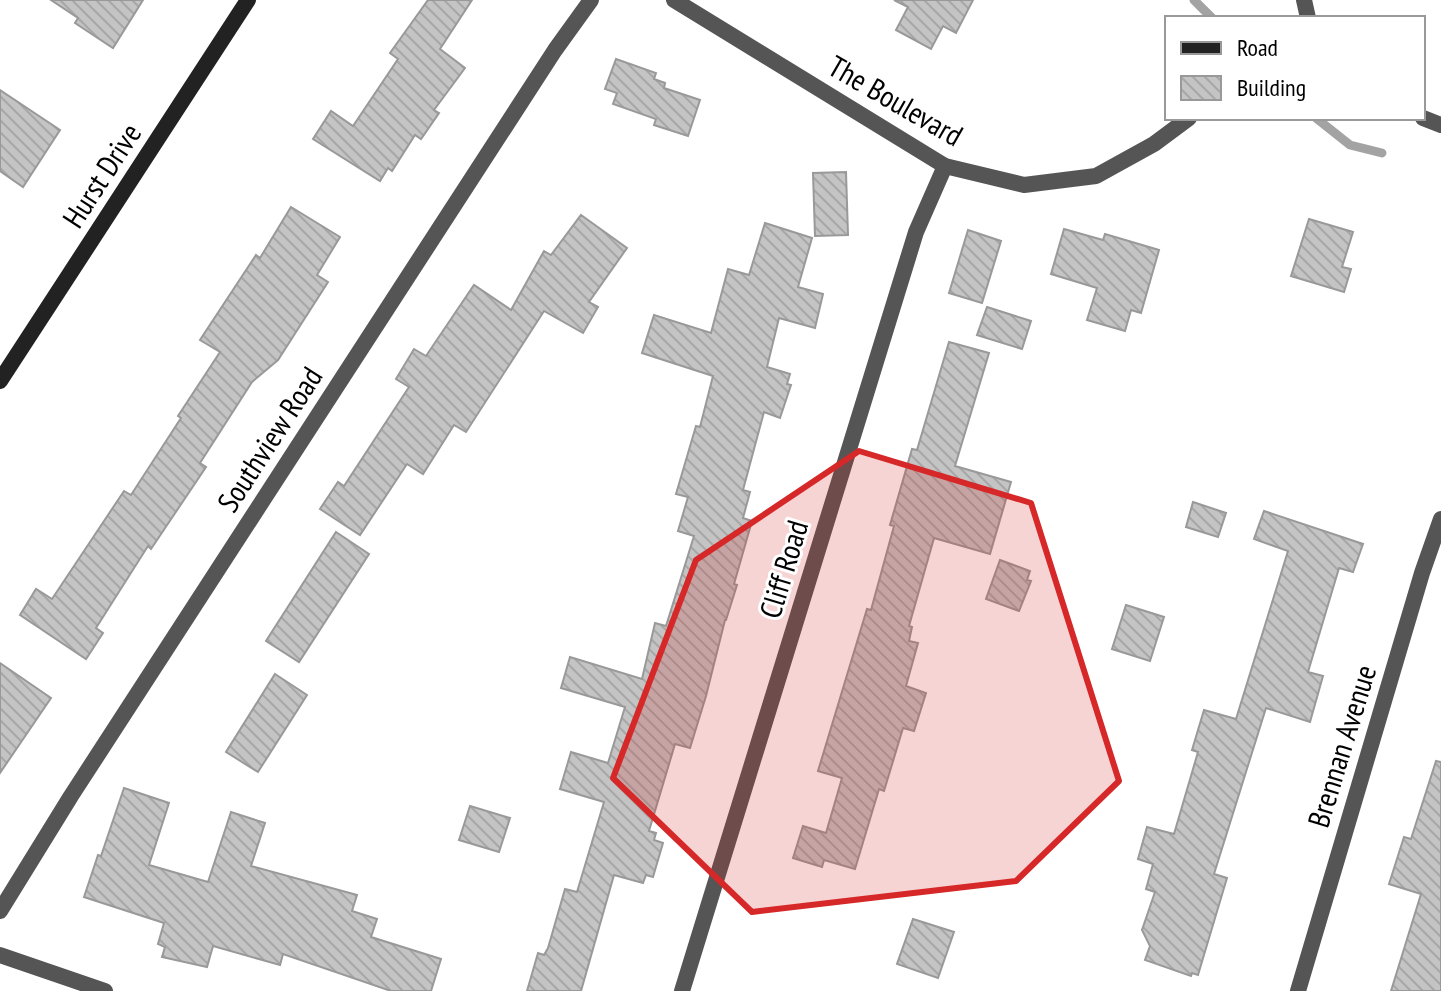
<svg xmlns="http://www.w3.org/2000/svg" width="1441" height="991" viewBox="0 0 1441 991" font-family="'PT Sans Narrow',sans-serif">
	<defs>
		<pattern id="building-back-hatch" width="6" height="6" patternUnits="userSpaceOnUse" patternTransform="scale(2)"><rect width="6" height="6" fill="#c4c4c4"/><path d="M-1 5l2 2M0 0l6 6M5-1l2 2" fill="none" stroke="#a7a7a7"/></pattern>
	</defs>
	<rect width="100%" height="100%" fill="#fff"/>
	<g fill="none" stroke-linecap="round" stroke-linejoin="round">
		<g stroke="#a3a3a3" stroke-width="9">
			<path d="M 1194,0 L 1212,18"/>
			<path d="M 1316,118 L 1350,145 L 1382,153"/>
		</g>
	</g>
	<g fill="url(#building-back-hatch)" stroke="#999" stroke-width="2">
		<path d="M 51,0 L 143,0 L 113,48 L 75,23 L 78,18 Z"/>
		<path d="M 428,0 L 472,0 L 440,49 L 465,68 L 434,110 L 439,113 L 421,139 L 415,135 L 392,171 L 388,168 L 380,181 L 313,139 L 331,111 L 353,126 L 398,59 L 390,53 Z"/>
		<path d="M 894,0 L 973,0 L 956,33 L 943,26 L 931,49 L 896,30 L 908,7 Z"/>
		<path d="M 616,59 L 656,73 L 654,79 L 665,83 L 664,88 L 700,100 L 688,136 L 654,125 L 656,119 L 613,104 L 617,93 L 605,89 Z"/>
		<path d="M 0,90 L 60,130 L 23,187 L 0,171 Z"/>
		<path d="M 846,172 L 848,235 L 815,236 L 813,173 Z"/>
		<path d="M 291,207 L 340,237 L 317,275 L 328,282 L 278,360 L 252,382 L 200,463 L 206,467 L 151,549 L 148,546 L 96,628 L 103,633 L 86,659 L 20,615 L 36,589 L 52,599 L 124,491 L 131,495 L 181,418 L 178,416 L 220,352 L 200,340 L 256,255 L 260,258 Z"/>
		<path d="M 581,215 L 627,248 L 589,302 L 598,307 L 583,333 L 544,311 L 466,432 L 454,425 L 423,474 L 407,464 L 360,535 L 320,509 L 338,482 L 344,486 L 409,387 L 396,379 L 414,349 L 426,356 L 474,285 L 511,310 L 544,251 L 551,255 Z"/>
		<path d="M 1309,219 L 1353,232 L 1342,267 L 1351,269 L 1344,292 L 1291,276 Z"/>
		<path d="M 765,223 L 812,238 L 798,287 L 823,294 L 815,328 L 779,318 L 767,367 L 790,374 L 787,384 L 791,385 L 780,418 L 764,412 L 743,490 L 750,492 L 743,518 L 752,521 L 734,584 L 737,585 L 726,620 L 725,620 L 706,696 L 690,748 L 675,744 L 649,831 L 656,833 L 654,840 L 663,843 L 653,877 L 646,875 L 643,883 L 614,875 L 581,991 L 527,991 L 538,953 L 544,955 L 548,948 L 565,889 L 577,892 L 604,802 L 560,789 L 571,752 L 608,763 L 625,707 L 561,688 L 570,657 L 642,679 L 655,623 L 666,626 L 694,536 L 678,531 L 688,497 L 676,494 L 696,426 L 700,427 L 713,376 L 642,353 L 654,315 L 711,333 L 728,269 L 749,275 Z"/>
		<path d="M 1064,229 L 1103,240 L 1105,234 L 1159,250 L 1141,313 L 1131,310 L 1125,331 L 1087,320 L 1097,288 L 1051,274 Z"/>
		<path d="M 968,230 L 1001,241 L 982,303 L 949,293 Z"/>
		<path d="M 987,307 L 1031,321 L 1022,349 L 977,335 Z"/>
		<path d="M 949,342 L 989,353 L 955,466 L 1011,482 L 990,554 L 934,538 L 909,626 L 912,627 L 909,641 L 918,643 L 906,686 L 926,693 L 914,731 L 903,728 L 884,791 L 879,789 L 855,869 L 824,860 L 822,867 L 793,858 L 803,826 L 826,833 L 842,778 L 818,771 L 867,609 L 871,610 L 894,526 L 890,525 L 912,449 L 917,450 Z"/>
		<path d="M 1193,502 L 1226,513 L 1218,537 L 1186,527 Z"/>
		<path d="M 1264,511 L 1363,544 L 1353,572 L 1339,568 L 1308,672 L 1323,676 L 1310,722 L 1266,708 L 1214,874 L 1227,878 L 1198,975 L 1192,973 L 1191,976 L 1145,960 L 1150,946 L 1142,930 L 1155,892 L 1146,889 L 1153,864 L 1138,859 L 1147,827 L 1174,834 L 1198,752 L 1192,750 L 1204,710 L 1236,719 L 1288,551 L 1254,539 Z"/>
		<path d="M 336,532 L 369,554 L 299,662 L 266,641 Z"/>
		<path d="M 1000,560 L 1030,571 L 1027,580 L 1031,581 L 1019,611 L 986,599 Z"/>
		<path d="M 1126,605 L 1164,617 L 1150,661 L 1112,649 Z"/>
		<path d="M 0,663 L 51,698 L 0,773 Z"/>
		<path d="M 275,674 L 307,695 L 258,772 L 226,752 Z"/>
		<path d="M 1436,761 L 1441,762 L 1441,991 L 1391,991 L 1421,894 L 1389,884 L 1404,837 L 1411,839 Z"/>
		<path d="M 124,788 L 169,803 L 149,865 L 208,882 L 231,812 L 265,823 L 251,866 L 357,895 L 352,911 L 377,919 L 371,937 L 441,959 L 431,991 L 391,991 L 283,954 L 280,965 L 213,946 L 207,967 L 162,957 L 165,947 L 158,944 L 164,923 L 84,897 L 98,855 L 101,856 Z"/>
		<path d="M 470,806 L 510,818 L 499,852 L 459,840 Z"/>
		<path d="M 913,919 L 954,932 L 938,978 L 897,964 Z"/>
	</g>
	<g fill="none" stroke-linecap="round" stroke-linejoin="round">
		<g stroke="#555" stroke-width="16">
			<path d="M 674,0 L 945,166 L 1024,185 L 1096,176 L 1154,144 L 1189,118"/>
			<path d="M 1304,0 L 1308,18"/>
			<path d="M 1423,118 L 1441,125"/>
			<path d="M 0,911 L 71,796 L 555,50 L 591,0"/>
			<path d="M 0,955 L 105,991"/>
			<path d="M 682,991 L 916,232 L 945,166"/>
			<path d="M 1298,991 L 1422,573 L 1441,519"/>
		</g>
		<path stroke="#222" stroke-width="16" d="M 0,381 L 248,0"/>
	</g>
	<path fill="#d62828" fill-opacity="0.2" stroke="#d62828" stroke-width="6" stroke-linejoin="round" d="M 859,451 L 1031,503 L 1119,781 L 1016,881 L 752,912 L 613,778 L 696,560 Z"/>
	<g text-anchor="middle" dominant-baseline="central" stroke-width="6" stroke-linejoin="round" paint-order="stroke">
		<g font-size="30" fill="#000" stroke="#fff">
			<text transform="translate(896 100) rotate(30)">The Boulevard</text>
			<text transform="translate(101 175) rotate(-57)">Hurst Drive</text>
			<text transform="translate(269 439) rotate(-57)">Southview Road</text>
			<text transform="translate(783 569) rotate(-73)">Cliff Road</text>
			<text transform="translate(1341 746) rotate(-73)">Brennan Avenue</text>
		</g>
	</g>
	<rect x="1165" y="16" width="260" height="104" fill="#ffffff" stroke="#999999" stroke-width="2"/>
	<rect x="1181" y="42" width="40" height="12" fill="#222222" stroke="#999999" stroke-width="2"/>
	<text x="1237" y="56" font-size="24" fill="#000000">Road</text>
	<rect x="1181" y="76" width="40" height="24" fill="url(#building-back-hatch)" stroke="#999999" stroke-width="2"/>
	<text x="1237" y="96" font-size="24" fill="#000000">Building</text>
</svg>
